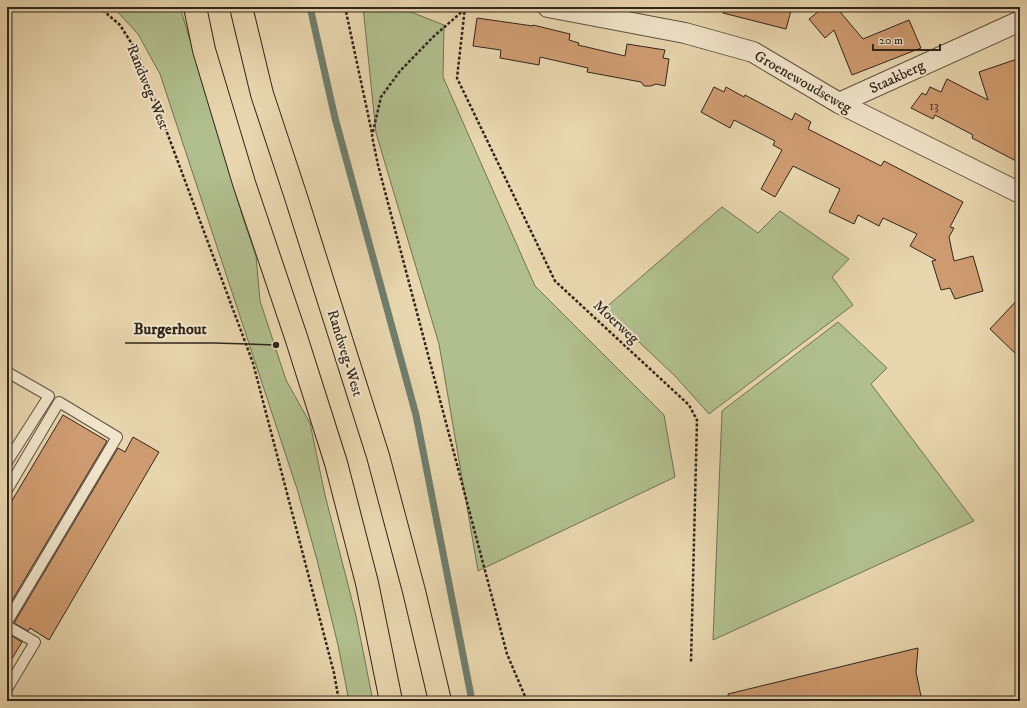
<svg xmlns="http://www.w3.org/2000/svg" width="1027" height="708" viewBox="0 0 1027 708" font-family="'IM FELL DW Pica',serif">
	<rect width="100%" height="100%" fill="#e8d6ae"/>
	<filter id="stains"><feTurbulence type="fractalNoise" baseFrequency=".005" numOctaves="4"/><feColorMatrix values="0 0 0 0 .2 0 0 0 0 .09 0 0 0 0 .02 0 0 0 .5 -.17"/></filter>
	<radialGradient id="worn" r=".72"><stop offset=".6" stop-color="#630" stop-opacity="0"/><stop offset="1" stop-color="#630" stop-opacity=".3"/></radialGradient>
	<g fill="#b1bf8e" stroke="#717255">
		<path d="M 113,7 L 180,7 L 243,218 L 256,256 L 260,301 L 286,380 L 310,423 L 325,495 L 356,616 L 373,701 L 349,701 L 338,645 L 317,560 L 298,492 L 160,74 L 138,34 Z"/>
		<path d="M 363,7 L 398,7 L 444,25 L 443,77 L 535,286 L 664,415 L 675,477 L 478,571 L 439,344 L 376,133 Z"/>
		<path d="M 722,207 L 758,233 L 780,211 L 849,259 L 832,277 L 853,305 L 709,414 L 676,377 L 604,309 Z"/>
		<path d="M 838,322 L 887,368 L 871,384 L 974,521 L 713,640 L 722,411 Z"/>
	</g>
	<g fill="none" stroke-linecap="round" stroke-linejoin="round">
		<path stroke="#6f7e6e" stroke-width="7" d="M 310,7 L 335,118 L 416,415 L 472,701"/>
	</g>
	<g fill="#cf9c71" stroke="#31251c">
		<path d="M 724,7 L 792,7 L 786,29 L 723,13 Z"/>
		<path d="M 824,7 L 836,7 L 863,39 L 909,20 L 921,48 L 852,75 L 834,30 L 825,38 L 809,19 Z"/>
		<path d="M 477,18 L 533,26 L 533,25 L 570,34 L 569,40 L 579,43 L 578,45 L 625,56 L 627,44 L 665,50 L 663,58 L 669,59 L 665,86 L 656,84 L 651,86 L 644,86 L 641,82 L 587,72 L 588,68 L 540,57 L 539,65 L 500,58 L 501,50 L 473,46 Z"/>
		<path d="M 1020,58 L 1020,163 L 972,138 L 973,135 L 935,115 L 933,119 L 911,108 L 922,93 L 926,95 L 930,87 L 941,92 L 947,79 L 988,100 L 979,72 Z"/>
		<path d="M 714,87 L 724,92 L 726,87 L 744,97 L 745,95 L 792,120 L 795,113 L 811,122 L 808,129 L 881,166 L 884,161 L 963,202 L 950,227 L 954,228 L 949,237 L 954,261 L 973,256 L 983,291 L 955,299 L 950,288 L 941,290 L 932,261 L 936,260 L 910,246 L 917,234 L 883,218 L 879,226 L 858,215 L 854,224 L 829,212 L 840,189 L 793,166 L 775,197 L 761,189 L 782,150 L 773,145 L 775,141 L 734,120 L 730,128 L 701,112 Z"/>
		<path d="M 1020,297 L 1020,358 L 990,329 Z"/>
		<path d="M 63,415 L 107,441 L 7,609 L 7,509 Z"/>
		<path d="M 133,437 L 159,452 L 49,640 L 30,628 L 28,631 L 14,623 L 118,448 L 125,452 Z"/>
		<path d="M 7,633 L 22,642 L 7,667 Z"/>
		<path d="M 918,648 L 916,672 L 922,701 L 729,701 L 728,694 Z"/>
	</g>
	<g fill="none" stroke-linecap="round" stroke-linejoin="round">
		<defs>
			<g id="lane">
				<path d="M 7,372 L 49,396 L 7,462"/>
				<path d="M 7,490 L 59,402 L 117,437 L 7,622"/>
				<path d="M 7,626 L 35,642 L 7,689"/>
			</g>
			<g id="street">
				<path d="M 548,7 L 685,33 L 753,52 L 839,103 L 1020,193"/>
				<path d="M 839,103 L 1020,21"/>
			</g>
			<g id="primary">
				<path d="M 195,7 L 204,50 L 244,183 L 296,337 L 336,463 L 367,583 L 391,701"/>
				<path d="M 241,7 L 262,94 L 296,197 L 378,456 L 414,591 L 440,701"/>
			</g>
		</defs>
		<use href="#lane" stroke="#5f5140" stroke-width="12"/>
		<use href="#street" stroke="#5f5140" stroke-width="22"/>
		<use href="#primary" stroke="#31251c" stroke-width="24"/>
		<g stroke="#31251c" stroke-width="2.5" stroke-dasharray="3 2" stroke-linecap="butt">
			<path d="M 99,7 L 120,25 L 137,52 L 253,363 L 334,673 L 339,701"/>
			<path d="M 345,7 L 372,133"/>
			<path d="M 465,7 L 457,78 L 555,281 L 689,405 L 697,420 L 691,662"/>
			<path d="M 465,9 L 433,37 L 400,71 L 381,97 L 372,136 L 378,165 L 507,654 L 527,701"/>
		</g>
		<use href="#lane" stroke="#f0e4ca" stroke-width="10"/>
		<use href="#street" stroke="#f0e4ca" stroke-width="20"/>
		<use href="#primary" stroke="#e8d6ae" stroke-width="22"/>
	</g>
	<g text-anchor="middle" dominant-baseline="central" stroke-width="4" stroke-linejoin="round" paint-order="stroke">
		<g font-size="13" fill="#584331">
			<text x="934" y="106">13</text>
		</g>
		<g font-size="15" fill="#31251c" stroke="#f0e4ca">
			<text transform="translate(897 77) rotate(-25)">Staakberg</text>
			<text transform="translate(803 82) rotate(30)">Groenewoudseweg</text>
			<text transform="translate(148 87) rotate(68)">Randweg-West</text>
			<text transform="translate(616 322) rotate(43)">Moerweg</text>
			<text transform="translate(345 353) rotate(73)">Randweg-West</text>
		</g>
	</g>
	<path fill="none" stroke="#31251c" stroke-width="1.5" d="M276 345L214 343H125"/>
	<circle fill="#31251c" stroke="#f0e4ca" stroke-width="1.5" cx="276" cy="345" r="4"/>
	<g font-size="16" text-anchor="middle" font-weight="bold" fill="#31251c" stroke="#f0e4ca" stroke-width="4" stroke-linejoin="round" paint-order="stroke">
		<text x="170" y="334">Burgerhout</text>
	</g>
	<rect width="1027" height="708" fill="none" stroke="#e8d6ae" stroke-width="24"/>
	<rect x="8" y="8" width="1011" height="692" fill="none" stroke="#31251c" stroke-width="2"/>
	<rect x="12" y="12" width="1003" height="684" fill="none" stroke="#31251c"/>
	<path d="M873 44v6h67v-6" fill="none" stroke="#31251c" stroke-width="2"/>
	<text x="879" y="44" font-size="12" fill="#31251c" stroke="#f0e4ca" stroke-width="3" paint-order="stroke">20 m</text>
	<rect width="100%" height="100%" filter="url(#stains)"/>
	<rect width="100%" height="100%" fill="url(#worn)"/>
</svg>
